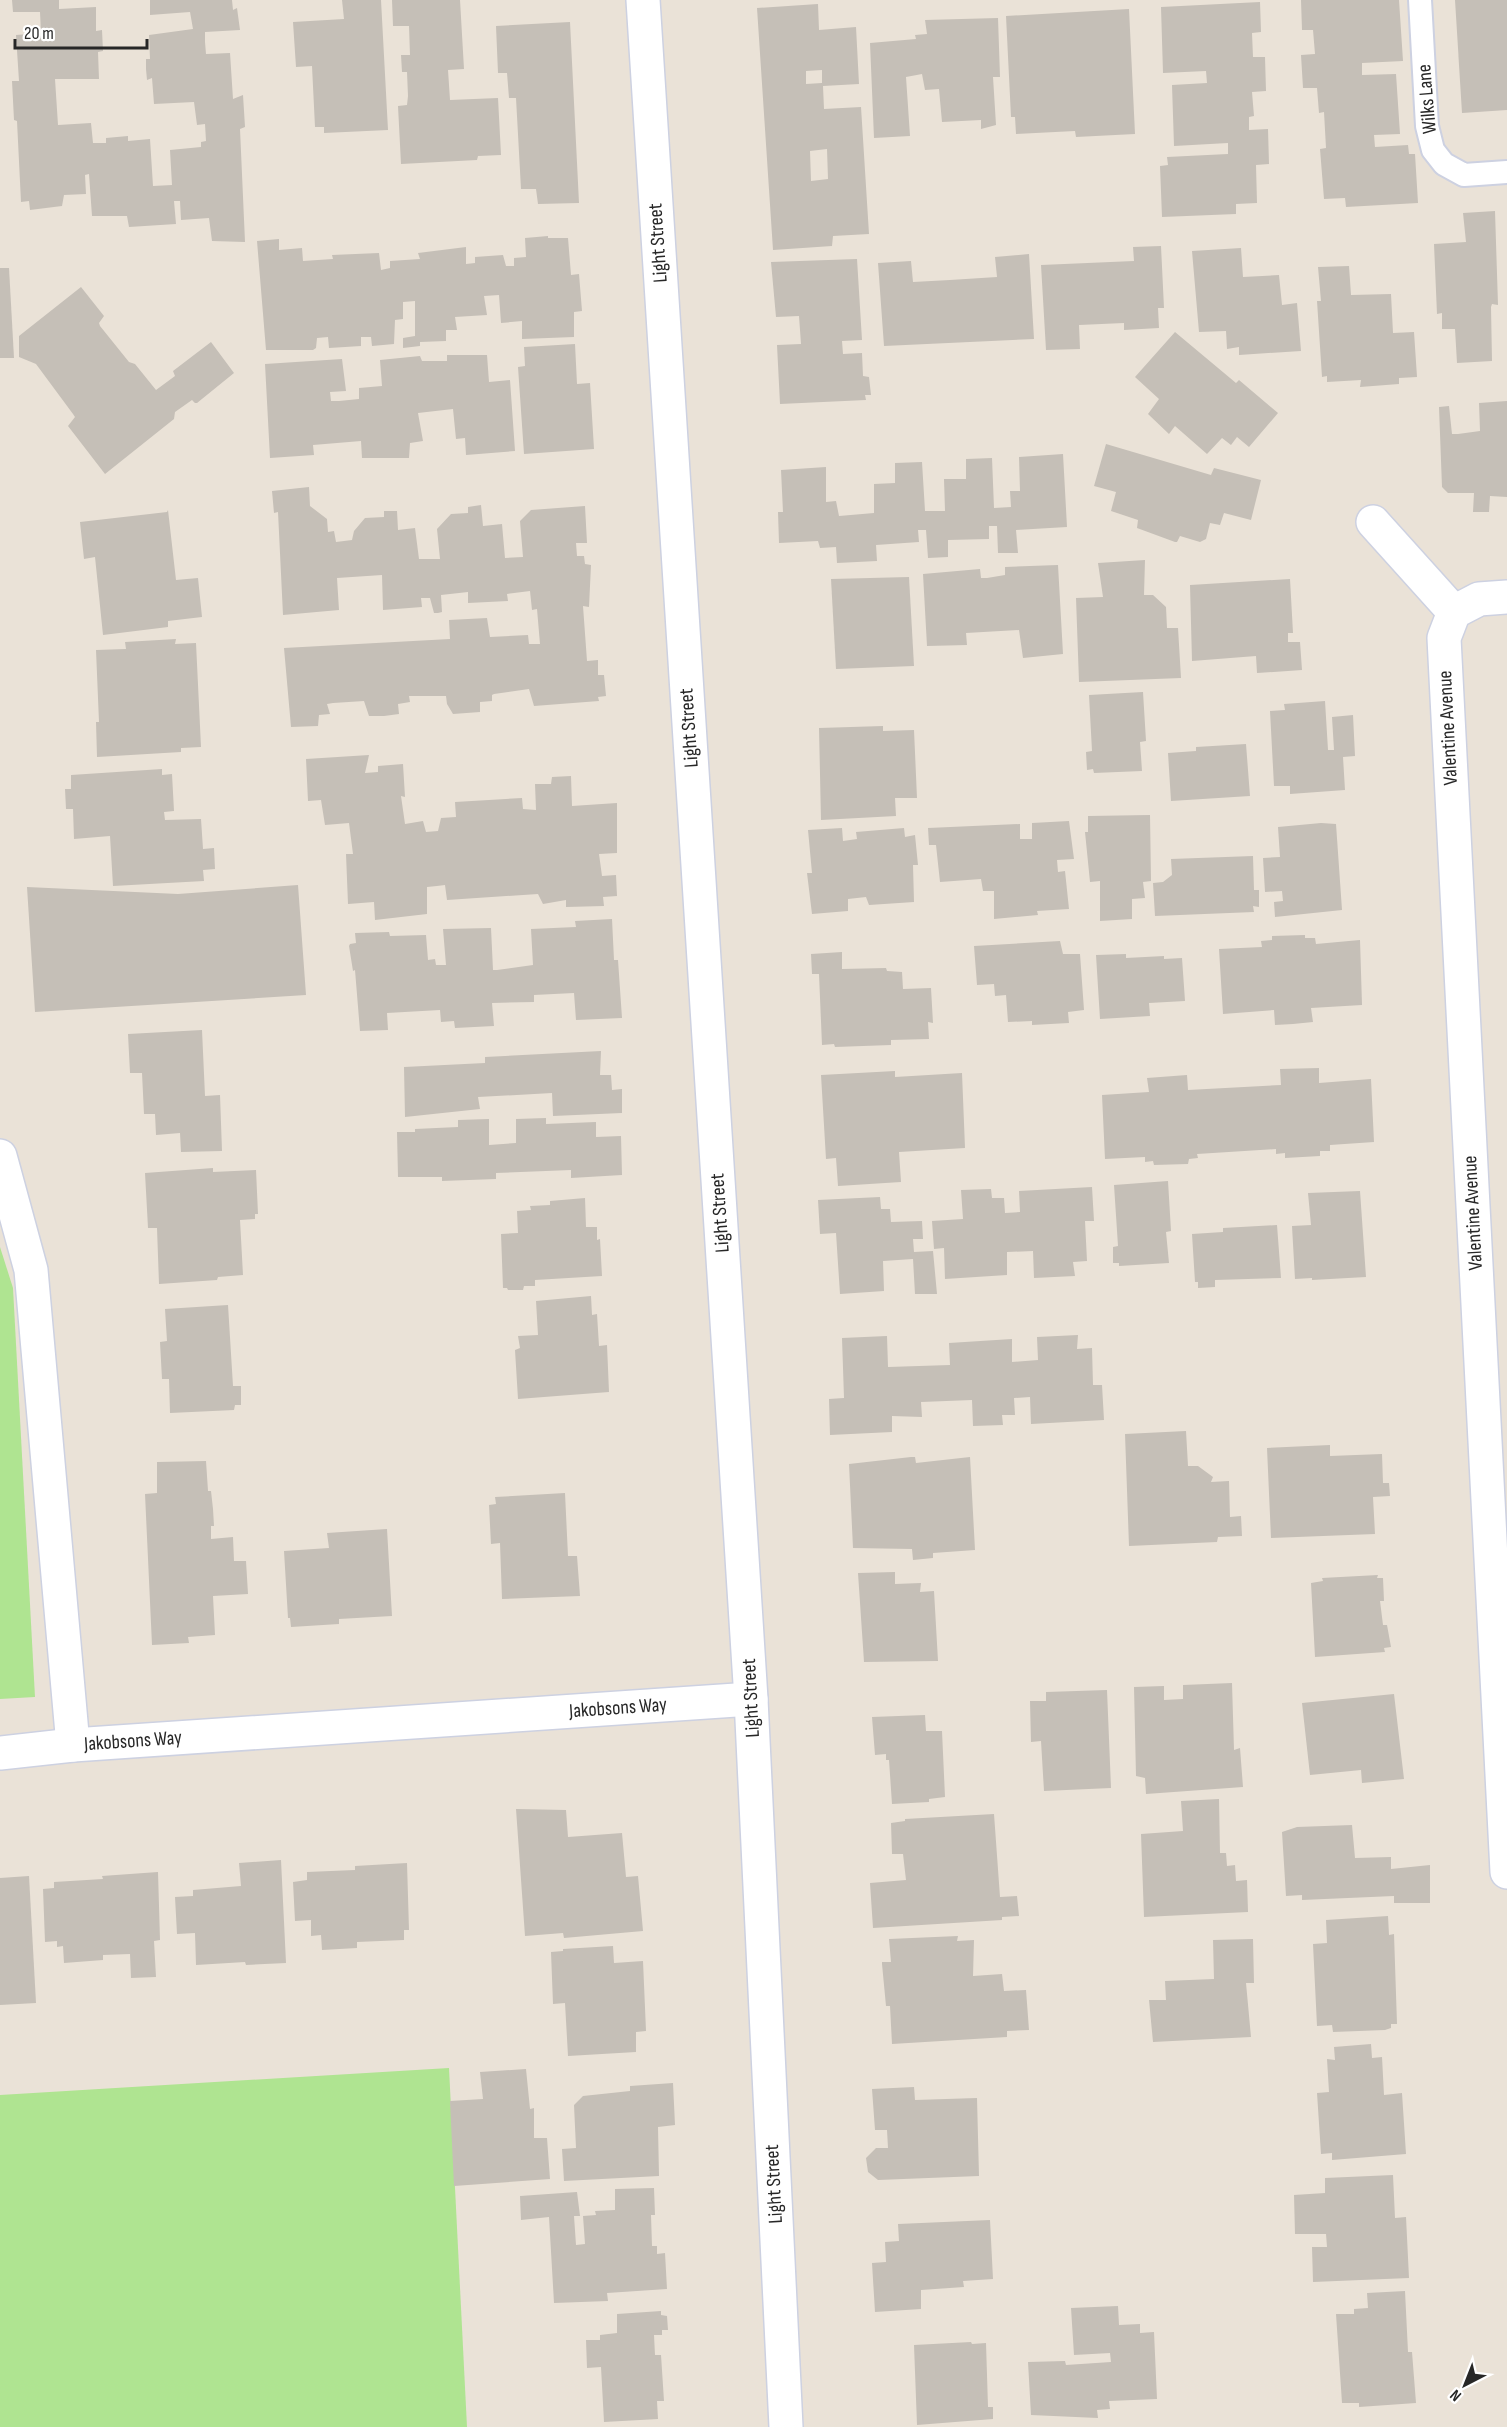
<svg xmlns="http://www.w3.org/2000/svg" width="1507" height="2427" viewBox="0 0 1507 2427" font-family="'Sofia Sans Condensed',sans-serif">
	<rect width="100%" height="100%" fill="#eae2d7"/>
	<g fill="#afe491">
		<path d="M 0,1247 L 13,1288 L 35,1697 L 0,1699 Z"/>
		<path d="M 449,2068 L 467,2427 L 0,2427 L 0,2095 Z"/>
	</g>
	<g fill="#c5bfb7" fill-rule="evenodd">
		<path d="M 12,0 L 59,0 L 59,9 L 96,7 L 96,31 L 102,30 L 103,51 L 98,52 L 99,79 L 55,79 L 58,125 L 91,123 L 93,143 L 106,143 L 106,138 L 128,136 L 128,141 L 150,139 L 153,186 L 172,185 L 170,150 L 201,147 L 201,142 L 206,141 L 205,124 L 197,125 L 194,102 L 154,104 L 152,78 L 147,80 L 146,69 L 146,59 L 150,59 L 149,35 L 193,29 L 190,12 L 150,15 L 150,0 L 232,0 L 233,10 L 237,8 L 240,30 L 205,32 L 205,42 L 206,54 L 230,53 L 233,99 L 243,95 L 245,127 L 240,129 L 245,242 L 212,241 L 209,218 L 181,220 L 180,201 L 174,201 L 176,224 L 129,227 L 127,216 L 92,216 L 89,174 L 85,175 L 86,194 L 64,195 L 62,206 L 30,210 L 29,201 L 21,202 L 17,121 L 14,120 L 12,81 L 19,81 L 16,35 L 41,33 L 40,12 L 13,12 Z"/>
		<path d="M 342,0 L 381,0 L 388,130 L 324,133 L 324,127 L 315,127 L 312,66 L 296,67 L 293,22 L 344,19 Z"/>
		<path d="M 392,0 L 460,0 L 464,69 L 448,70 L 450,100 L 498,98 L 501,155 L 478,156 L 477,160 L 401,164 L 398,106 L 407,105 L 408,96 L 407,72 L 402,72 L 401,55 L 410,55 L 409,26 L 393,26 Z"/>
		<path d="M 1301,0 L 1399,0 L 1403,61 L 1362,63 L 1362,75 L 1396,74 L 1400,134 L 1374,135 L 1375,147 L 1408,145 L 1409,154 L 1415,154 L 1418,203 L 1346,207 L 1345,198 L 1324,199 L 1320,149 L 1326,148 L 1324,112 L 1319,113 L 1317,88 L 1303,88 L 1301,55 L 1315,54 L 1313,30 L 1302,30 Z"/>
		<path d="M 1455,0 L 1507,0 L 1507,110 L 1462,113 Z"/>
		<path d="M 1260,2 L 1261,32 L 1252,33 L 1253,57 L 1265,57 L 1266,91 L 1252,92 L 1254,116 L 1249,117 L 1249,130 L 1268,129 L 1269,164 L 1256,165 L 1257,203 L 1236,204 L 1236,214 L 1162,217 L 1160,166 L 1168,165 L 1167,157 L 1228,154 L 1228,143 L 1174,146 L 1172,85 L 1207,83 L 1206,71 L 1163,73 L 1161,7 Z"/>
		<path d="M 818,4 L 819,30 L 856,27 L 859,84 L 823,86 L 824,109 L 861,107 L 869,234 L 833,236 L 832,246 L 773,250 L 757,8 ZM 822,70 L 822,83 L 806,84 L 806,71 ZM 827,149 L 828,179 L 811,181 L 810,151 Z"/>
		<path d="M 1129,9 L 1135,134 L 1076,137 L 1075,131 L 1016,134 L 1015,117 L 1011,117 L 1006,16 Z"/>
		<path d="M 998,18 L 1000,77 L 993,77 L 996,125 L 981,129 L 981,120 L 942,122 L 939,89 L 925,90 L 922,74 L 906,77 L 910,136 L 874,138 L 870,43 L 916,39 L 915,35 L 927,34 L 925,20 Z"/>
		<path d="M 570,22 L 579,203 L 538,204 L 536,189 L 521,189 L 516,98 L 509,98 L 507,73 L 498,73 L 496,26 Z"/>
		<path d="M 1495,211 L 1498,305 L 1492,304 L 1491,307 L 1492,361 L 1457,363 L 1455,329 L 1442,329 L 1442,313 L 1437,314 L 1434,244 L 1466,242 L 1463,213 Z"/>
		<path d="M 548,236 L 548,238 L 568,238 L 571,275 L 579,274 L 582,311 L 574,312 L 574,337 L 522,339 L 522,321 L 501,323 L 499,295 L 484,296 L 487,315 L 455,317 L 457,330 L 446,330 L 446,341 L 420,342 L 420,346 L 403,348 L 403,338 L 415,336 L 415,301 L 403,302 L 403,319 L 395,320 L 394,344 L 372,346 L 371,337 L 361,337 L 361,346 L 329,348 L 328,337 L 317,338 L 316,348 L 313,350 L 266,350 L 257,241 L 279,239 L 279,250 L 302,248 L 303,261 L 333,259 L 332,255 L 379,253 L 381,270 L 390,268 L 390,261 L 420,259 L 418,253 L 466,247 L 466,264 L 475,263 L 475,257 L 503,255 L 506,266 L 514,266 L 514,258 L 526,257 L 525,238 Z"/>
		<path d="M 1161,246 L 1164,308 L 1158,308 L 1159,328 L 1124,330 L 1124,323 L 1079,325 L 1080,349 L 1046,350 L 1041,265 L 1134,261 L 1133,247 Z"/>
		<path d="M 1241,248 L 1243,277 L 1279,275 L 1282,305 L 1297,303 L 1301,351 L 1239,355 L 1239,347 L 1227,349 L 1226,331 L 1199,332 L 1192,251 Z"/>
		<path d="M 1029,254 L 1034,339 L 884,346 L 878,263 L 911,261 L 913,282 L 950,280 L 997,277 L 995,257 Z"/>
		<path d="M 857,259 L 862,340 L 842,341 L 843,354 L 862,353 L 863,376 L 869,377 L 871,395 L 865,395 L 866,400 L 780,404 L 777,345 L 801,344 L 799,316 L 776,317 L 771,262 Z"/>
		<path d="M 1349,266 L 1351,295 L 1391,294 L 1393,333 L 1414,332 L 1417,377 L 1399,378 L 1399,384 L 1360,387 L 1361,380 L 1327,382 L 1327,376 L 1322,377 L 1317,301 L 1321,301 L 1318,267 Z"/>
		<path d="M 0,268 L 9,268 L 14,358 L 0,358 Z"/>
		<path d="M 81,287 L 104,316 L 99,323 L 100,326 L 129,362 L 135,364 L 156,390 L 175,376 L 173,371 L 211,342 L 234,373 L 197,403 L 195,403 L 192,400 L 175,412 L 174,419 L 105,474 L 68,426 L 75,417 L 73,414 L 36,364 L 19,357 L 19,336 Z"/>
		<path d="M 1175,332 L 1236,383 L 1239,380 L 1278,413 L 1249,447 L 1237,437 L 1231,445 L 1222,438 L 1207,454 L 1175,426 L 1169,434 L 1148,414 L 1159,399 L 1135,377 Z"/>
		<path d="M 575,344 L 577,384 L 590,383 L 594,449 L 524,454 L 518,367 L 525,366 L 524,347 Z"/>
		<path d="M 447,355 L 487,355 L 489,382 L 510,380 L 515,451 L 466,455 L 465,438 L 456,439 L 453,409 L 418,413 L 423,441 L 410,443 L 409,458 L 362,458 L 361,441 L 313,445 L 314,455 L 270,458 L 265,364 L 342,359 L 346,391 L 330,392 L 331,401 L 339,401 L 359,399 L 359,388 L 382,386 L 380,360 L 420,356 L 422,361 L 447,361 Z"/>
		<path d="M 1507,401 L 1507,497 L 1490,496 L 1489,512 L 1473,512 L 1474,493 L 1448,493 L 1442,487 L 1439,407 L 1449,406 L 1452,434 L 1458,434 L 1480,431 L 1479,403 Z"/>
		<path d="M 1106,444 L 1211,475 L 1214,468 L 1261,480 L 1251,520 L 1224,513 L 1220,525 L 1210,523 L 1206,539 L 1200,542 L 1180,536 L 1177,542 L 1175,542 L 1137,528 L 1138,520 L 1111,511 L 1116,492 L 1094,486 Z"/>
		<path d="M 1063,454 L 1067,527 L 1016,530 L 1018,553 L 998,553 L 997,526 L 989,526 L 989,539 L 948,540 L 948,557 L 928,558 L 926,530 L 918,530 L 919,542 L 876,545 L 877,561 L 837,563 L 836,547 L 820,548 L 818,541 L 779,543 L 778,512 L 783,512 L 781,470 L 826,467 L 826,502 L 836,501 L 839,516 L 874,513 L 874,484 L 895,483 L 895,463 L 922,462 L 925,511 L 945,511 L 944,479 L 966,479 L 966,459 L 992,458 L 994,508 L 1011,507 L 1010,491 L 1020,491 L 1019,457 Z"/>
		<path d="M 309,487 L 310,506 L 327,519 L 328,532 L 334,531 L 336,542 L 352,540 L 354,531 L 365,518 L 384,517 L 384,511 L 397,511 L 398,530 L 415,528 L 419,559 L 440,559 L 437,529 L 451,514 L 468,513 L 468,507 L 481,505 L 483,526 L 502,524 L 505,558 L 523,557 L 520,521 L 531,510 L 585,506 L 587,543 L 576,543 L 577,556 L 584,556 L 585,564 L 591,565 L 589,607 L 583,606 L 587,661 L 598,660 L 598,675 L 604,675 L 606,696 L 598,697 L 599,701 L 534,706 L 529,689 L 494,694 L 492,695 L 492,701 L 480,702 L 480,712 L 453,714 L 447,704 L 446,696 L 409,696 L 410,702 L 398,704 L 399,714 L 384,716 L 369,716 L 364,701 L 333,703 L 327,704 L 330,714 L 319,715 L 318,726 L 291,727 L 284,648 L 450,639 L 449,620 L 487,618 L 490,637 L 528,635 L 529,644 L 540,644 L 537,609 L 532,610 L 530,591 L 507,594 L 508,601 L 468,603 L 468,592 L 441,595 L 442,612 L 438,613 L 434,613 L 430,598 L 421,598 L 422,607 L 383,610 L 382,575 L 337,578 L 339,610 L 283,615 L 278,512 L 274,513 L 272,491 Z"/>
		<path d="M 168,510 L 176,580 L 198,578 L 202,617 L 168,621 L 168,627 L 103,635 L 95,557 L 84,559 L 80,522 L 167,512 Z"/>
		<path d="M 1145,560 L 1144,595 L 1153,595 L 1166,607 L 1167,628 L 1178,628 L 1181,678 L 1079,682 L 1076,598 L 1103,597 L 1098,563 Z"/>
		<path d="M 1058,565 L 1063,654 L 1023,658 L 1019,630 L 966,633 L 967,645 L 927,646 L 923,574 L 980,569 L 981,578 L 987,578 L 1005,575 L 1005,567 Z"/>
		<path d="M 909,577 L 914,666 L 836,669 L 831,579 Z"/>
		<path d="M 1290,579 L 1293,633 L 1288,633 L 1288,642 L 1300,642 L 1302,670 L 1257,673 L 1256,656 L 1192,661 L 1190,585 Z"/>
		<path d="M 176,639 L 175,644 L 196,643 L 201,747 L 181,748 L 181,752 L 97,757 L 96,722 L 99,722 L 96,650 L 126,649 L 125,642 Z"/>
		<path d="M 1143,692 L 1146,741 L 1140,742 L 1142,771 L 1094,773 L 1093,769 L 1087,770 L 1086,752 L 1092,751 L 1089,695 Z"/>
		<path d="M 1325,701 L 1328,750 L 1334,750 L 1332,717 L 1353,715 L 1355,756 L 1343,757 L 1345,790 L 1290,794 L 1290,786 L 1274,786 L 1270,711 L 1285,710 L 1284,704 Z"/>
		<path d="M 883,726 L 883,731 L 914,730 L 917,798 L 895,798 L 896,816 L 821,820 L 819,728 Z"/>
		<path d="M 1246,744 L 1250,796 L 1171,801 L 1168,753 L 1196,751 L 1196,747 Z"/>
		<path d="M 369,755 L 365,773 L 378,772 L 378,766 L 403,764 L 405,797 L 401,796 L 405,824 L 423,821 L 426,832 L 438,831 L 441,818 L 456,817 L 455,802 L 522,798 L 523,809 L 536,810 L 535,784 L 551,784 L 552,777 L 571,776 L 572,806 L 617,803 L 617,853 L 599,854 L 602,876 L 616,875 L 617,896 L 603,897 L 604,906 L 566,907 L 566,900 L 543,904 L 538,894 L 447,900 L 445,885 L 437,886 L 427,887 L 427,914 L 375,920 L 374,902 L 348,904 L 346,854 L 353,854 L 349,823 L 325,825 L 321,800 L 308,801 L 306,759 Z"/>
		<path d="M 162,769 L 162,775 L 172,774 L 174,811 L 164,812 L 165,820 L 201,819 L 203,849 L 214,848 L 215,869 L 203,870 L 204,881 L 113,886 L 110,836 L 74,839 L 73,809 L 66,809 L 65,789 L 71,789 L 71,775 Z"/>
		<path d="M 1150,815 L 1151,881 L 1143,882 L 1145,898 L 1132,899 L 1132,919 L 1100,921 L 1100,881 L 1090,882 L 1085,832 L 1088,832 L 1088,816 Z"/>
		<path d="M 1069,821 L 1074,859 L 1057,860 L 1058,872 L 1065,871 L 1069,909 L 1037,911 L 1038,915 L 994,919 L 994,891 L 983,891 L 981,879 L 940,882 L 936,845 L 929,845 L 928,828 L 1020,824 L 1020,839 L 1032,839 L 1032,823 Z"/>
		<path d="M 1321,823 L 1336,824 L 1342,910 L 1275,917 L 1274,902 L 1283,901 L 1282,891 L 1265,892 L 1263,858 L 1280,857 L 1278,827 Z"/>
		<path d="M 842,828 L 843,841 L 857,839 L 856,832 L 904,828 L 905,837 L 915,835 L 918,865 L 913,865 L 914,902 L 869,905 L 866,897 L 848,899 L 848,911 L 812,914 L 807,873 L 812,873 L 808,830 Z"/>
		<path d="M 1253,856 L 1254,890 L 1259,890 L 1259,907 L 1253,906 L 1254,912 L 1155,916 L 1153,883 L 1163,882 L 1172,875 L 1171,859 Z"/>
		<path d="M 298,885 L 306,995 L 35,1012 L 27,887 L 178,894 Z"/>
		<path d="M 612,919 L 614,960 L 618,960 L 622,1018 L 576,1020 L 574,993 L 534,995 L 534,1002 L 492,1003 L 494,1026 L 455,1028 L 454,1021 L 441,1022 L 440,1010 L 387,1013 L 388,1030 L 360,1031 L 355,970 L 353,971 L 349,946 L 350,944 L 356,943 L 355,933 L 389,932 L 390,936 L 426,935 L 428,960 L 435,959 L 436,965 L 446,965 L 443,929 L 491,928 L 493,970 L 497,970 L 533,965 L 531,929 L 576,927 L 575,921 Z"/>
		<path d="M 1305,935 L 1305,938 L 1315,938 L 1316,944 L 1360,940 L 1362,1005 L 1311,1008 L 1313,1022 L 1293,1024 L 1275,1025 L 1274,1010 L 1223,1014 L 1219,949 L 1262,947 L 1261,941 L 1272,940 L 1272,936 Z"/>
		<path d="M 1060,941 L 1063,954 L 1080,954 L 1084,1010 L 1068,1012 L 1069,1023 L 1032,1025 L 1032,1021 L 1008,1022 L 1006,995 L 995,996 L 994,984 L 977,985 L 974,946 Z"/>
		<path d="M 842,952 L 842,969 L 886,968 L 887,971 L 902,972 L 903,989 L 931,988 L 933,1023 L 928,1022 L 929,1039 L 891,1040 L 891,1045 L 835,1047 L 834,1044 L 822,1045 L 819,974 L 812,974 L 811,954 Z"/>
		<path d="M 1126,954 L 1126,958 L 1164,956 L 1164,959 L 1182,958 L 1185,1001 L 1149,1003 L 1150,1016 L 1100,1019 L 1096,955 Z"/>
		<path d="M 202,1030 L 205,1096 L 220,1095 L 222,1151 L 181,1152 L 180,1133 L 156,1135 L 155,1114 L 144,1114 L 142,1073 L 130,1073 L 128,1034 Z"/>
		<path d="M 601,1051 L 600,1075 L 611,1075 L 612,1090 L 622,1089 L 622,1113 L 553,1116 L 552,1093 L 478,1097 L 480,1109 L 405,1117 L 404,1067 L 485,1063 L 485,1057 Z"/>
		<path d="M 1319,1068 L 1319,1083 L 1371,1079 L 1374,1142 L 1330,1145 L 1330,1151 L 1320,1151 L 1320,1156 L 1285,1158 L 1285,1153 L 1276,1154 L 1276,1149 L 1197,1154 L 1198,1158 L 1189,1159 L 1188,1164 L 1154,1165 L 1153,1161 L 1145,1162 L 1145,1157 L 1105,1159 L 1102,1095 L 1149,1092 L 1147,1078 L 1187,1075 L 1188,1090 L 1281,1085 L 1280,1069 Z"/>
		<path d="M 895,1071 L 895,1077 L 962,1073 L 965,1148 L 899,1152 L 901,1182 L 838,1186 L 836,1158 L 826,1159 L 821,1075 Z"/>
		<path d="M 546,1118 L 546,1124 L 596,1122 L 596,1137 L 621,1136 L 622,1175 L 571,1178 L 571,1170 L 496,1173 L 496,1179 L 442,1181 L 442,1177 L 398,1177 L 397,1132 L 415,1132 L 415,1129 L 458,1127 L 458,1120 L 489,1119 L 489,1145 L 516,1143 L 516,1119 Z"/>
		<path d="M 213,1168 L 213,1172 L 256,1170 L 258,1214 L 255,1214 L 255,1219 L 240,1220 L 243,1275 L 218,1277 L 217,1280 L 159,1284 L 157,1228 L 148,1228 L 145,1173 Z"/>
		<path d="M 1168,1181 L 1171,1231 L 1166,1232 L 1169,1263 L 1119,1266 L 1119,1263 L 1113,1263 L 1113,1247 L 1118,1246 L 1114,1185 Z"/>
		<path d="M 1092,1187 L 1094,1221 L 1085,1221 L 1087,1261 L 1073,1262 L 1075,1276 L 1034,1278 L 1033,1251 L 1007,1252 L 1007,1275 L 945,1279 L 944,1248 L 934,1249 L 932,1221 L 963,1219 L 961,1190 L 991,1189 L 992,1198 L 1004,1198 L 1005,1213 L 1020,1212 L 1019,1191 Z"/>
		<path d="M 1360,1191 L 1366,1277 L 1312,1280 L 1312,1278 L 1295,1279 L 1292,1226 L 1311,1225 L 1308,1193 Z"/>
		<path d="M 880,1197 L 881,1209 L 890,1209 L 891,1222 L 922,1221 L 923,1239 L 913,1239 L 914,1252 L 933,1251 L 937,1294 L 915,1294 L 913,1259 L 883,1261 L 884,1291 L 840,1294 L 836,1233 L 820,1234 L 818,1200 Z"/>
		<path d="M 585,1198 L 586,1227 L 597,1227 L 597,1240 L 600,1239 L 602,1276 L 535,1280 L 535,1286 L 524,1286 L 523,1290 L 508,1290 L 507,1288 L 503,1288 L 501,1234 L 518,1233 L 517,1211 L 531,1210 L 530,1206 L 550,1205 L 550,1201 Z"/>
		<path d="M 1277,1225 L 1281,1278 L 1215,1280 L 1215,1287 L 1198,1288 L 1198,1282 L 1195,1282 L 1192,1234 L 1223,1232 L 1223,1228 Z"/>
		<path d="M 591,1296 L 592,1315 L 597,1314 L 599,1346 L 607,1345 L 609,1392 L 518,1399 L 515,1350 L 520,1348 L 518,1336 L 538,1335 L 536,1301 Z"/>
		<path d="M 228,1305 L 233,1386 L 241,1386 L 241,1405 L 235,1405 L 234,1410 L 170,1413 L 169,1379 L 162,1379 L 160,1342 L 167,1341 L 165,1309 Z"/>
		<path d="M 1078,1335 L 1077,1349 L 1092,1348 L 1093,1385 L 1102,1385 L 1104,1420 L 1031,1424 L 1030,1397 L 1014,1398 L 1015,1415 L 1002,1415 L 1003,1425 L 973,1426 L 972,1400 L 921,1402 L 922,1417 L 892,1416 L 892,1432 L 830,1435 L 829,1399 L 844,1398 L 842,1338 L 887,1336 L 888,1367 L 950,1365 L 949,1343 L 1012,1339 L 1012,1362 L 1038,1360 L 1037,1337 Z"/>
		<path d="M 1186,1431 L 1188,1466 L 1198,1466 L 1213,1477 L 1211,1482 L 1229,1481 L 1230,1517 L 1241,1516 L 1242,1536 L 1218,1537 L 1217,1542 L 1129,1546 L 1125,1434 Z"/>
		<path d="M 1330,1445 L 1330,1456 L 1382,1454 L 1383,1483 L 1389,1483 L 1390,1496 L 1373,1497 L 1375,1534 L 1271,1538 L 1267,1448 Z"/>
		<path d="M 911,1457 L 915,1457 L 916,1463 L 970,1457 L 975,1550 L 933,1553 L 933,1558 L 913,1560 L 912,1549 L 853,1548 L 849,1464 Z"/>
		<path d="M 206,1461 L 208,1491 L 211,1491 L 213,1509 L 214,1526 L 211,1526 L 211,1539 L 233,1537 L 234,1561 L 246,1561 L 248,1594 L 213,1596 L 215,1635 L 188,1637 L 189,1643 L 152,1645 L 145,1494 L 157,1493 L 157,1462 Z"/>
		<path d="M 565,1493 L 568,1556 L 577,1556 L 580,1596 L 502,1599 L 500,1543 L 491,1544 L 489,1505 L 496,1504 L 495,1497 Z"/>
		<path d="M 387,1529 L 392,1616 L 339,1619 L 339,1624 L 291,1627 L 290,1618 L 288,1618 L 284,1551 L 329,1548 L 327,1533 Z"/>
		<path d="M 895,1572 L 895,1584 L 921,1583 L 920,1592 L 934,1591 L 938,1661 L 864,1662 L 858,1573 Z"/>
		<path d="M 1378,1575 L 1377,1578 L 1383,1578 L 1384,1601 L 1380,1601 L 1383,1625 L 1387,1625 L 1391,1647 L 1384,1648 L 1385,1652 L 1315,1657 L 1311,1583 L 1323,1581 L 1322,1578 Z"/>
		<path d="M 1232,1683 L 1234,1750 L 1240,1748 L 1243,1787 L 1146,1794 L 1145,1778 L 1136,1776 L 1134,1687 L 1164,1686 L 1164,1700 L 1183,1699 L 1183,1685 Z"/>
		<path d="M 1107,1690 L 1111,1788 L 1044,1791 L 1041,1741 L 1031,1742 L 1030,1701 L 1046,1701 L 1046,1692 Z"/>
		<path d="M 1394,1694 L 1404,1779 L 1362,1783 L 1361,1770 L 1310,1775 L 1302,1703 Z"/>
		<path d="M 925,1715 L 926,1731 L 942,1731 L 945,1797 L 929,1799 L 929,1802 L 892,1804 L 889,1760 L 886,1760 L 886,1754 L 875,1755 L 872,1717 Z"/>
		<path d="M 1219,1799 L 1220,1853 L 1226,1853 L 1227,1866 L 1235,1865 L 1236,1881 L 1247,1880 L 1248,1912 L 1144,1917 L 1141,1834 L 1183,1831 L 1181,1801 Z"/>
		<path d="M 516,1809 L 566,1810 L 568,1837 L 622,1833 L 626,1877 L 638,1876 L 643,1931 L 564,1938 L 563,1933 L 525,1936 Z"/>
		<path d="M 994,1814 L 1000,1897 L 1017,1896 L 1019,1916 L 1002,1917 L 1002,1920 L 873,1928 L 870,1883 L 906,1880 L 903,1854 L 892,1854 L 891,1823 L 905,1821 L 905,1819 Z"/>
		<path d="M 1352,1825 L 1355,1858 L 1391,1857 L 1391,1869 L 1430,1865 L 1430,1903 L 1394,1903 L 1394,1896 L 1302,1900 L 1302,1895 L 1286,1896 L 1282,1832 L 1297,1827 Z"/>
		<path d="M 281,1860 L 286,1963 L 246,1965 L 245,1962 L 196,1965 L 195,1933 L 177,1934 L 175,1897 L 193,1896 L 193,1890 L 241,1886 L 239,1863 Z"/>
		<path d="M 407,1863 L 409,1930 L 404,1930 L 404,1940 L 357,1942 L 357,1948 L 322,1950 L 321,1935 L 311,1936 L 311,1920 L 295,1921 L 293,1882 L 307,1880 L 307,1872 L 355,1870 L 355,1866 Z"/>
		<path d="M 158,1872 L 160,1940 L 154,1941 L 156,1977 L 131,1978 L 130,1954 L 103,1955 L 103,1960 L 64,1963 L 63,1946 L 57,1947 L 57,1941 L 45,1942 L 43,1889 L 54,1888 L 54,1882 L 103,1879 L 102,1876 Z"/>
		<path d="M 29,1876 L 36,2003 L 0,2005 L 0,1878 Z"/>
		<path d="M 1388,1916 L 1389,1935 L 1394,1934 L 1397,2024 L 1391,2024 L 1391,2028 L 1385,2030 L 1333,2032 L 1332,2025 L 1317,2026 L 1313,1944 L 1327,1943 L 1326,1920 Z"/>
		<path d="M 958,1936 L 957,1941 L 974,1940 L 973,1976 L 1002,1974 L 1004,1991 L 1026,1990 L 1029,2030 L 1007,2031 L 1007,2037 L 892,2044 L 890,2006 L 886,2006 L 882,1964 L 882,1962 L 891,1962 L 889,1939 Z"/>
		<path d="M 1253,1939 L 1254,1983 L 1246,1983 L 1251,2037 L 1153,2042 L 1149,2000 L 1166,2000 L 1165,1981 L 1214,1979 L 1213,1940 Z"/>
		<path d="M 613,1946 L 614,1963 L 643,1961 L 646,2031 L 636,2032 L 636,2052 L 568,2056 L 565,2003 L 553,2004 L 551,1952 L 563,1951 L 563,1949 Z"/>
		<path d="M 1371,2044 L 1372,2058 L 1382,2057 L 1384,2095 L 1402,2093 L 1406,2154 L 1332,2160 L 1332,2153 L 1321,2154 L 1317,2093 L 1329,2092 L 1327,2059 L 1335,2060 L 1334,2047 Z"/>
		<path d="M 526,2069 L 530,2109 L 534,2108 L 534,2138 L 547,2138 L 550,2179 L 454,2186 L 450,2101 L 483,2099 L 480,2072 Z"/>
		<path d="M 673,2083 L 675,2125 L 658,2127 L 659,2176 L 564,2181 L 562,2149 L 576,2148 L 574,2105 L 583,2096 L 630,2091 L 630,2086 Z"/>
		<path d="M 914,2087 L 915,2100 L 977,2098 L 979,2176 L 878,2180 L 868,2172 L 866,2158 L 876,2148 L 888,2148 L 887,2130 L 875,2130 L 872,2089 Z"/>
		<path d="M 1393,2175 L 1395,2218 L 1406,2217 L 1409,2278 L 1313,2282 L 1312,2247 L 1327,2247 L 1326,2234 L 1295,2234 L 1294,2195 L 1325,2193 L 1325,2178 Z"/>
		<path d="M 654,2188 L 655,2215 L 651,2215 L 652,2246 L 657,2246 L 657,2254 L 665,2253 L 667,2289 L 607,2293 L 608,2301 L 554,2303 L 549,2217 L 521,2220 L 520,2196 L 577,2192 L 580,2216 L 574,2216 L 576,2245 L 585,2244 L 583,2216 L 596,2215 L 595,2211 L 615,2210 L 615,2189 Z"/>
		<path d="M 990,2220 L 993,2279 L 963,2281 L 964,2287 L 921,2290 L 921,2309 L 875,2312 L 872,2263 L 886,2262 L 885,2242 L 899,2241 L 898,2224 Z"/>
		<path d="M 1405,2291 L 1408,2352 L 1412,2352 L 1416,2403 L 1359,2407 L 1359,2403 L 1342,2403 L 1336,2314 L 1354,2314 L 1354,2309 L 1368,2308 L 1367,2293 Z"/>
		<path d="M 1118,2306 L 1119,2325 L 1140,2324 L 1140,2333 L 1154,2332 L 1157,2399 L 1109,2401 L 1110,2409 L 1097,2410 L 1098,2418 L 1031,2415 L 1028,2362 L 1065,2361 L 1066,2365 L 1111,2362 L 1110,2353 L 1074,2355 L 1071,2308 Z"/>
		<path d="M 661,2311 L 661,2315 L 667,2316 L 668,2330 L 662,2330 L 662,2335 L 654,2335 L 655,2355 L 661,2355 L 664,2401 L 657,2401 L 658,2419 L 604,2422 L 601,2367 L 587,2368 L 586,2340 L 600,2340 L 600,2335 L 617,2333 L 617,2314 Z"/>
		<path d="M 971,2342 L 972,2344 L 986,2343 L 988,2407 L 993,2407 L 993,2419 L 917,2425 L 914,2345 Z"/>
	</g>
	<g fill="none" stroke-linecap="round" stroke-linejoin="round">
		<defs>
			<path id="service" d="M 1420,0 L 1427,126 L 1433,150 L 1444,164 L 1464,175 L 1507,172"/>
			<g id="minor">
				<path d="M 643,0 L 751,1699 L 786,2427"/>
				<path d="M 1373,522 L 1454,612"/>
				<path d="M 1507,597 L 1479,599 L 1454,612 L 1444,638 L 1507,1872"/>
				<path d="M 0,1156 L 31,1270 L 73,1745"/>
				<path d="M 0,1753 L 73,1745 L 751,1699"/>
			</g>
		</defs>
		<use href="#service" stroke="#cdd1e1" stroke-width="26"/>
		<use href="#minor" stroke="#cdd1e1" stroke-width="36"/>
		<use href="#service" stroke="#fff" stroke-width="22"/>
		<use href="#minor" stroke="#fff" stroke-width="33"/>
	</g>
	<g text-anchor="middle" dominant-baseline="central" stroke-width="4.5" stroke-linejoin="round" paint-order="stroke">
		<g font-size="20" fill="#272727" stroke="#fff">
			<text transform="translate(1427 99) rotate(-95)">Wilks Lane</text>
			<text transform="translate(658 243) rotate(-94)">Light Street</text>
			<text transform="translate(689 728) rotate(-94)">Light Street</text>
			<text transform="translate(1448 728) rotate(-93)">Valentine Avenue</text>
			<text transform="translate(720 1213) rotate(-94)">Light Street</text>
			<text transform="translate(1473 1213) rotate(-93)">Valentine Avenue</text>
			<text transform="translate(751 1698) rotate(-93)">Light Street</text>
			<text transform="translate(618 1708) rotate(-4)">Jakobsons Way</text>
			<text transform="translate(133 1741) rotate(-4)">Jakobsons Way</text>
			<text transform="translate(774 2184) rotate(-93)">Light Street</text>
		</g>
	</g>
	<g transform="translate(1465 2385) rotate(222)" stroke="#ffffff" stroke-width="4.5" paint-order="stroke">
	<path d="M0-4.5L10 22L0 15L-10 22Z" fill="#272727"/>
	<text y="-9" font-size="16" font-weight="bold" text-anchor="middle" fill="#272727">N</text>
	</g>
	<path d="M15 39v9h132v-9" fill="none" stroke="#272727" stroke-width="3"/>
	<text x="24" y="39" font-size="18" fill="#272727" stroke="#ffffff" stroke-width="4.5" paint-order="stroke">20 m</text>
</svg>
